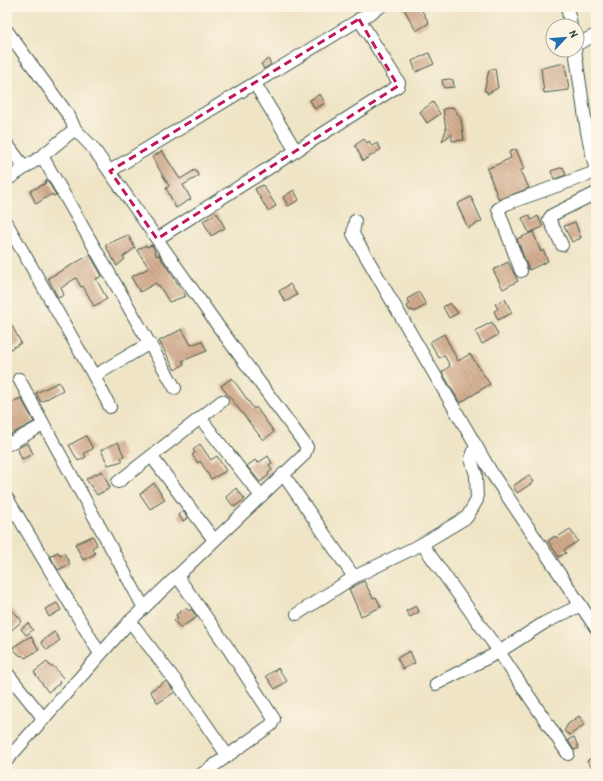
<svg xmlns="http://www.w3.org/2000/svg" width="603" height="781" viewBox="0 0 603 781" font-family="'Patrick Hand',sans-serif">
	<defs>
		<pattern id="building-back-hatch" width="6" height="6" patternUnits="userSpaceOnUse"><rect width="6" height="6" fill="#d2aa8c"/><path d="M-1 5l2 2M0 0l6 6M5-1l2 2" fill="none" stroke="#aa8c73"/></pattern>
	</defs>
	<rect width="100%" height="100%" fill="#fcf5e5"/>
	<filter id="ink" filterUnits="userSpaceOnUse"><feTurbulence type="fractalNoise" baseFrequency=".025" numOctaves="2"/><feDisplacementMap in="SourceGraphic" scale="8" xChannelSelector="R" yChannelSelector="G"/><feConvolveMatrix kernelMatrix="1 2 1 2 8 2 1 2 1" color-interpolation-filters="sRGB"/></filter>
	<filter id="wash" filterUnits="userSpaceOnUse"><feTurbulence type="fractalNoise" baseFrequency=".012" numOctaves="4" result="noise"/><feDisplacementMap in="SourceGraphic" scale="16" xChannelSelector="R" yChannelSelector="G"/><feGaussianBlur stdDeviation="0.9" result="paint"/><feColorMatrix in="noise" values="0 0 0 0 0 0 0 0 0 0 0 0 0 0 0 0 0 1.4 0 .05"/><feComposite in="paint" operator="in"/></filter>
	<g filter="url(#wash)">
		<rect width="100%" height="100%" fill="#efe4c6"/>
		<g id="blocks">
			<g fill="url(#building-back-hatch)">
				<path d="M 403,7 L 420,7 L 429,23 L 416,31 Z"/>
				<path d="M 429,53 L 434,64 L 416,72 L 412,61 Z"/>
				<path d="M 268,59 L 271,64 L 264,69 L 261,64 Z"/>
				<path d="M 565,63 L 569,90 L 544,93 L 541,68 Z"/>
				<path d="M 495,69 L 498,88 L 487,94 L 487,91 L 484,91 L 489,70 Z"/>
				<path d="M 449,79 L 453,80 L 454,87 L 444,88 L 442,80 Z"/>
				<path d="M 320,94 L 325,103 L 315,109 L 310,100 Z"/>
				<path d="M 433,102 L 440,114 L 427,123 L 420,112 Z"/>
				<path d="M 453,107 L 461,119 L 464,140 L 452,141 L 452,134 L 442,141 L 446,130 L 443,109 Z"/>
				<path d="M 364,139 L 367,143 L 369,141 L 372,146 L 377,143 L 381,149 L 363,161 L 355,145 Z"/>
				<path d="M 516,149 L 524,169 L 520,171 L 529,188 L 499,200 L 487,169 L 511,158 L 509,152 Z"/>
				<path d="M 162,151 L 180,179 L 195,170 L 199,176 L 183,185 L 191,199 L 176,208 L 166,188 L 169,186 L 152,157 Z"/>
				<path d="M 563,167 L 566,175 L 554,179 L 551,171 Z"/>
				<path d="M 47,180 L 56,195 L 53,196 L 52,194 L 36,204 L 30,191 L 46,183 L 45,181 Z"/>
				<path d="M 263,185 L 276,206 L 268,211 L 255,189 Z"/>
				<path d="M 294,190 L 299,200 L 288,206 L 283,197 Z"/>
				<path d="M 471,197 L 482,221 L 468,228 L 457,204 Z"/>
				<path d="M 217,213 L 225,228 L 211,236 L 203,221 Z"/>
				<path d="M 529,215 L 531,220 L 538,216 L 543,227 L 529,233 L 522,218 Z"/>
				<path d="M 575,222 L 581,238 L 572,242 L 564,226 Z"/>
				<path d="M 533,232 L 541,252 L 543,250 L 548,261 L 529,270 L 517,239 Z"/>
				<path d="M 128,235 L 135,248 L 123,257 L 125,259 L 117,266 L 105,245 Z"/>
				<path d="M 146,245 L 147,247 L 152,245 L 157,256 L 159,255 L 186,296 L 169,302 L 159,285 L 158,286 L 156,283 L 140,292 L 131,277 L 149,268 L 137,250 Z"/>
				<path d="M 90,255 L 102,276 L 96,279 L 107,299 L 94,306 L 83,286 L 81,287 L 76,278 L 61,288 L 64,295 L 58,298 L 48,278 Z"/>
				<path d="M 508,262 L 518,281 L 503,289 L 493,270 Z"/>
				<path d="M 290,284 L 297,295 L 285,302 L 279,291 Z"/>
				<path d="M 419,292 L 426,305 L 414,312 L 413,310 L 410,311 L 407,306 L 410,304 L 407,299 Z"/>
				<path d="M 505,299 L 512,313 L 498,320 L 494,311 L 498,309 L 495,304 Z"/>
				<path d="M 450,303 L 458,313 L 449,318 L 443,307 Z"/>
				<path d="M 7,316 L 21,343 L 7,351 Z"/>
				<path d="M 492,322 L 498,335 L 482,344 L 475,331 Z"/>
				<path d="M 182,329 L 191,345 L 202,341 L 207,351 L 182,361 L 184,364 L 175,370 L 159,341 Z"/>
				<path d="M 444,334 L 458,361 L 470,354 L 490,384 L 460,403 L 442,372 L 450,366 L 444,355 L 439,358 L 430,342 Z"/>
				<path d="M 232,378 L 254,409 L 256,407 L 274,432 L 263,440 L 221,386 Z"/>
				<path d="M 59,382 L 63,390 L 41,402 L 36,393 Z"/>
				<path d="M 21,398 L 34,422 L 7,436 L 7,405 Z"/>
				<path d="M 86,436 L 93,449 L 84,453 L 86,457 L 78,461 L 69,445 Z"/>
				<path d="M 118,442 L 124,456 L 121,458 L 123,461 L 108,465 L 101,450 Z"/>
				<path d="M 28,443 L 33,454 L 22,459 L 17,448 Z"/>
				<path d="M 200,444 L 211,460 L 217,456 L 226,471 L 211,479 L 200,461 L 198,463 L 192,455 L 195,453 L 193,450 Z"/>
				<path d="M 268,456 L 272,463 L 269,465 L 272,470 L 268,473 L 269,475 L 260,482 L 247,466 L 255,460 L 258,463 Z"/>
				<path d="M 102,471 L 110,488 L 97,495 L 86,479 Z"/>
				<path d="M 529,475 L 534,482 L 517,493 L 513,486 Z"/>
				<path d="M 154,483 L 165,500 L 150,509 L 140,494 Z"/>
				<path d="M 236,488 L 245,499 L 234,507 L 226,497 Z"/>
				<path d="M 183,511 L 188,518 L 183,521 L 178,515 Z"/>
				<path d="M 570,529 L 578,541 L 564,550 L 566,553 L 559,557 L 548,541 L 555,536 L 556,538 Z"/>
				<path d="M 93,536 L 97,545 L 92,548 L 95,554 L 83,560 L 75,544 Z"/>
				<path d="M 58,552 L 60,555 L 64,553 L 70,564 L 58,570 L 50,556 Z"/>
				<path d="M 364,581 L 373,598 L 376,597 L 381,607 L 361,616 L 349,589 Z"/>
				<path d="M 57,603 L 61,610 L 49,617 L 45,609 Z"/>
				<path d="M 7,604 L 22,621 L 7,634 Z"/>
				<path d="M 416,606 L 419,612 L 410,617 L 406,611 Z"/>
				<path d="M 186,608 L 189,611 L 191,609 L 197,617 L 180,628 L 174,620 L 178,618 L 176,615 Z"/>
				<path d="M 28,623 L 33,630 L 26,635 L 21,629 Z"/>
				<path d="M 54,632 L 60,640 L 47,650 L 41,642 Z"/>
				<path d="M 31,636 L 39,650 L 25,658 L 22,655 L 21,656 L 17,653 L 13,647 Z"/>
				<path d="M 410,651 L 415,663 L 403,669 L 397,658 Z"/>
				<path d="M 47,662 L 51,667 L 53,666 L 56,669 L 63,678 L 59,682 L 60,683 L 48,692 L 34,672 Z"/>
				<path d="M 278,668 L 287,681 L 275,689 L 266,676 Z"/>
				<path d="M 166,681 L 175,692 L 158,703 L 150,691 Z"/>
				<path d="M 579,716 L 585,724 L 570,735 L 564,731 L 568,724 Z"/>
				<path d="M 574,737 L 579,748 L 574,750 L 568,740 Z"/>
				<path d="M 596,755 L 596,773 L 587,761 Z"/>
			</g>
		</g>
	</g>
	<g filter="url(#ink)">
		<use href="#blocks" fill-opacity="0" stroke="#3e564a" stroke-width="1"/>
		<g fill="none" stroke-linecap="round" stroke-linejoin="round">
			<defs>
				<g id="minor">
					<path d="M 567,7 L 571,26"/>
					<path d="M 7,31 L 69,116 L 75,129 L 42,156 L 7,180"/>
					<path d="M 577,44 L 596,35"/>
					<path d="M 575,50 L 587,132 L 596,172"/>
					<path d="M 255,84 L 296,151"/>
					<path d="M 7,144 L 24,167"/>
					<path d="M 42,156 L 175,388"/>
					<path d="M 110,171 L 380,7"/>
					<path d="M 355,221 L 353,234 L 493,475 L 596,628"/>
					<path d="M 7,224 L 94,376 L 110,407"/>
					<path d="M 157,239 L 398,86 L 399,83 L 359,19"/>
					<path d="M 562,245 L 549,219 L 552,215 L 596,193"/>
					<path d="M 521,271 L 498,209 L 506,204 L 596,172"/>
					<path d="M 94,376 L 150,343"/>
					<path d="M 19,379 L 144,608"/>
					<path d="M 201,419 L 261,496"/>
					<path d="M 7,445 L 43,425"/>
					<path d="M 152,457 L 214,540"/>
					<path d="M 283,474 L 354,577 L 422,544 L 467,517 L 477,500 L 476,475 L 471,459 L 476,445"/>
					<path d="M 118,482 L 222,401"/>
					<path d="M 7,498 L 100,654"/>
					<path d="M 422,544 L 493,643 L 568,754"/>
					<path d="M 177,576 L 228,648 L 274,719 L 271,725 L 202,774"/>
					<path d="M 297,614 L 354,577"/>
					<path d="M 130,621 L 178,684 L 227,755"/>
					<path d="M 7,673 L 44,719"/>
					<path d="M 436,684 L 499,652 L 544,623 L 581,605"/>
					<path d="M 7,760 L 130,621 L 304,455 L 307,447 L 218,326 L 93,148 L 75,129"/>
				</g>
			</defs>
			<use href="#minor" stroke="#3e564a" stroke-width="14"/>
			<use href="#minor" stroke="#fff" stroke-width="12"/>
		</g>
	</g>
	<path fill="none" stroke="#c2185b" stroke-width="3" stroke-dasharray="8 5" stroke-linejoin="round" d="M 359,19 L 398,86 L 157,239 L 110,171 Z"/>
	<rect width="603" height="781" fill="none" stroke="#fcf5e5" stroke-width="24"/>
	<g transform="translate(565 38) rotate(64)"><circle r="19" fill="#fcf5e5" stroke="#a4ab9e"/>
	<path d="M0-3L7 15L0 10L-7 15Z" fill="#1f6fb2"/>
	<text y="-6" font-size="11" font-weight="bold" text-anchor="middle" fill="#1f3d34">N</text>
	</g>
</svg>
